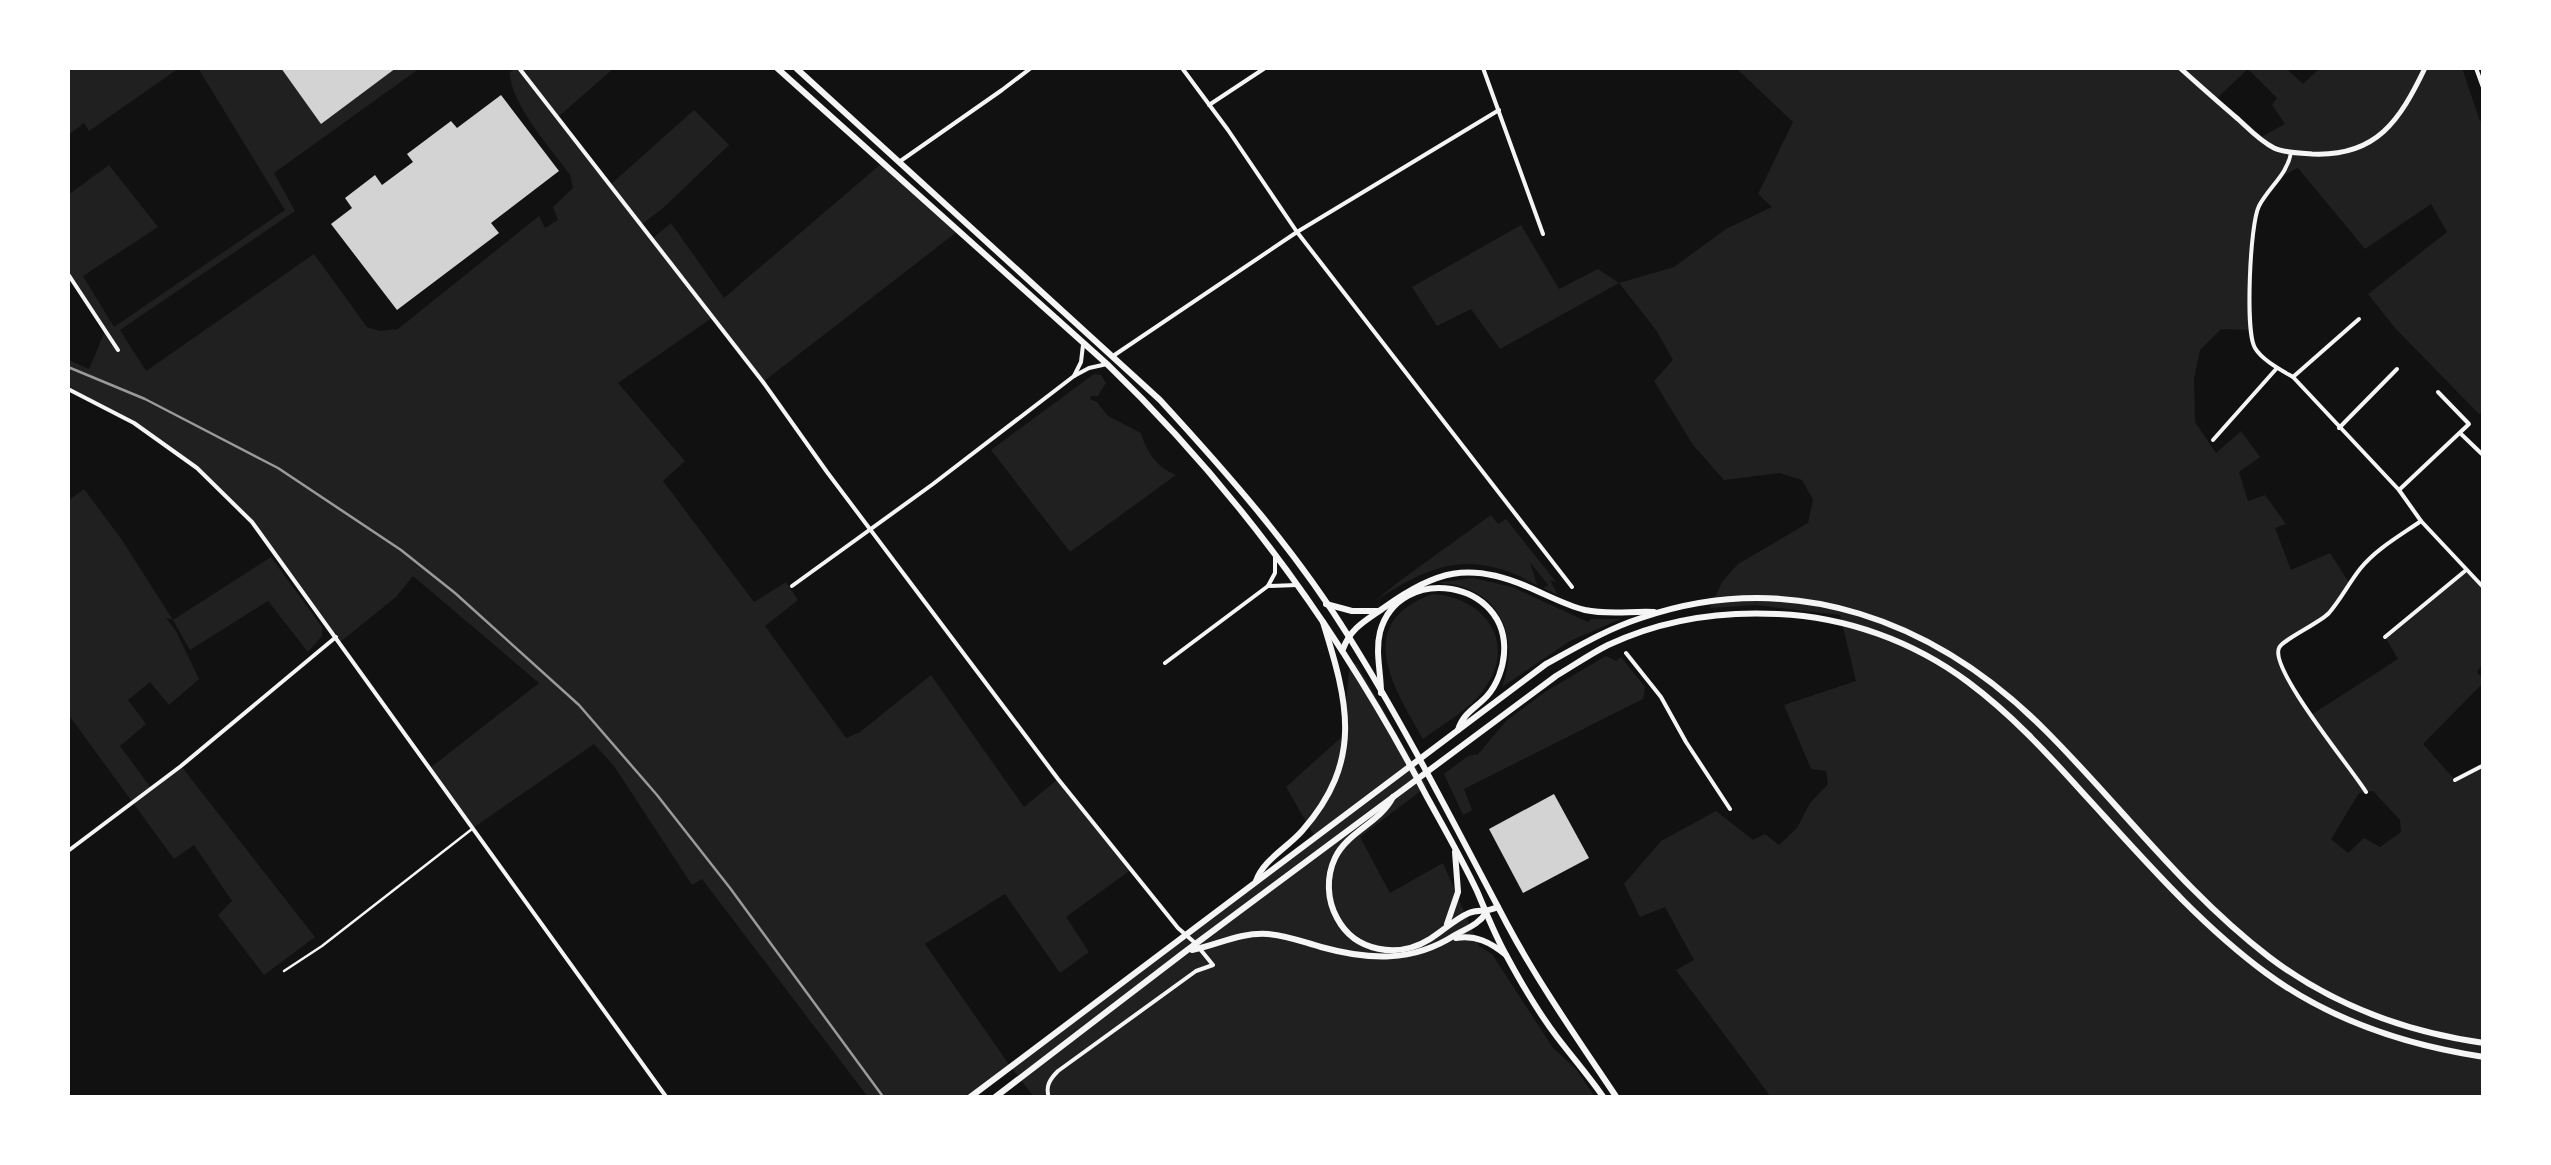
<svg xmlns="http://www.w3.org/2000/svg" width="2551" height="1165" viewBox="0 0 2551 1165" font-family="'IBM Plex Sans',sans-serif">
	<rect width="100%" height="100%" fill="#111"/>
	<g fill="#202020" fill-rule="evenodd">
		<path d="M 68,68 L 179,68 L 89,131 L 84,123 L 68,135 Z"/>
		<path d="M 198,68 L 420,68 L 274,173 L 295,211 L 120,330 L 146,371 L 314,254 L 367,327 L 380,331 L 398,329 L 539,216 L 545,228 L 558,220 L 553,207 L 573,188 L 570,175 C 552,150 509,102 510,72 L 517,68 L 521,70 L 524,68 L 614,68 L 558,117 L 610,185 L 694,110 L 729,145 L 662,209 L 642,224 L 653,238 L 671,223 L 724,298 L 882,163 L 958,231 L 763,382 L 712,318 L 618,383 L 685,461 L 663,481 L 754,602 L 786,582 L 798,600 L 765,626 L 846,738 L 860,732 L 931,675 L 1024,807 L 1058,779 L 1132,869 L 1066,917 L 1089,952 L 1060,973 L 1005,894 L 925,944 L 1010,1066 L 1315,837 L 1286,787 L 1345,734 L 1345,709 L 1350,663 L 1357,664 L 1427,786 L 1360,837 L 1390,893 L 1443,863 L 1479,946 L 1492,954 L 1553,1048 L 1576,1069 L 1595,1097 L 1034,1097 L 1010,1066 L 966,1097 L 868,1097 L 702,879 L 692,885 L 614,766 L 594,744 L 473,828 L 430,768 L 539,683 L 413,576 L 396,597 L 340,642 C 296,582 255,519 199,469 C 160,436 113,412 68,389 L 68,360 L 89,369 L 105,331 L 68,274 L 68,195 L 109,165 L 158,227 L 83,276 L 114,327 L 285,210 Z"/>
		<path d="M 1736,68 L 2286,68 L 2303,84 L 2320,68 L 2462,68 L 2480,121 L 2483,121 L 2483,411 L 2479,414 L 2395,328 L 2368,294 L 2447,232 L 2431,204 L 2365,249 L 2298,168 C 2272,179 2260,198 2254,225 L 2250,330 L 2221,329 L 2200,350 L 2194,379 L 2195,422 L 2216,453 L 2241,431 L 2260,457 L 2239,472 L 2248,501 L 2265,495 L 2286,524 L 2275,528 L 2291,570 L 2330,553 L 2350,584 L 2322,620 L 2279,647 C 2275,669 2300,696 2311,715 L 2398,659 L 2385,637 L 2465,571 L 2483,588 L 2483,663 L 2477,672 L 2483,679 L 2483,683 L 2423,744 L 2455,780 L 2483,765 L 2483,1097 L 1771,1097 L 1676,970 L 1694,960 L 1665,907 L 1640,917 L 1624,884 L 1661,841 L 1716,811 L 1753,840 L 1765,834 L 1779,845 L 1797,828 L 1810,803 L 1828,784 L 1826,771 L 1811,769 L 1784,705 L 1856,681 L 1840,615 L 1755,605 L 1710,608 L 1722,582 L 1738,564 L 1808,523 L 1813,500 L 1802,480 L 1779,473 L 1724,480 L 1693,445 L 1654,381 L 1673,360 L 1656,330 L 1619,283 L 1500,349 L 1471,309 L 1437,326 L 1412,287 L 1521,225 L 1559,289 L 1598,269 L 1619,283 L 1674,267 L 1726,229 L 1772,207 L 1758,194 L 1793,122 ZM 2248,69 L 2277,98 L 2272,105 L 2285,124 L 2259,138 L 2216,99 ZM 2373,791 L 2400,820 L 2401,832 L 2380,847 L 2364,838 L 2348,853 L 2331,839 L 2359,793 Z"/>
		<path d="M 1094,374 L 1101,375 L 1106,383 L 1098,396 L 1091,396 L 1090,399 L 1097,402 L 1108,416 L 1141,433 C 1146,452 1158,468 1176,475 L 1070,552 L 991,450 Z"/>
		<path d="M 84,489 L 122,540 L 173,620 L 271,557 L 322,627 L 322,636 L 308,652 L 268,601 L 190,650 L 173,620 L 166,618 L 176,631 L 199,679 L 169,705 L 150,682 L 128,700 L 146,724 L 120,746 L 151,788 L 181,766 L 315,937 L 264,975 L 218,915 L 232,901 L 194,845 L 174,859 L 68,714 L 68,501 Z"/>
		<path d="M 1491,515 L 1498,524 L 1506,519 L 1556,582 L 1550,580 L 1558,595 L 1543,588 L 1548,585 L 1530,562 L 1537,585 C 1469,548 1432,564 1372,603 L 1401,580 Z"/>
		<path d="M 1473,578 L 1512,587 L 1588,622 L 1591,619 L 1621,619 L 1570,641 L 1502,687 C 1522,634 1497,584 1437,583 Z"/>
		<path d="M 1433,594 C 1484,597 1518,643 1485,688 C 1471,709 1443,724 1423,739 C 1394,687 1351,623 1433,594 Z"/>
		<path d="M 1606,656 L 1616,661 L 1621,657 L 1645,687 L 1643,699 L 1464,789 L 1472,810 L 1463,815 L 1444,774 L 1468,756 L 1478,754 L 1507,720 L 1545,692 Z"/>
	</g>
	<g fill="#d3d3d3">
		<path d="M 281,68 L 396,68 L 321,124 Z"/>
		<path d="M 501,95 L 559,171 L 491,223 L 499,233 L 397,310 L 331,224 L 352,208 L 345,198 L 375,175 L 382,185 L 413,162 L 407,154 L 451,121 L 457,128 Z"/>
		<path d="M 1554,794 L 1589,858 L 1523,893 L 1489,829 Z"/>
	</g>
	<g fill="none" stroke-linecap="round" stroke-linejoin="round">
		<path stroke="#f5f5f5" stroke-width="2.5" d="M 284,971 L 322,946 L 472,829"/>
		<g stroke="#f5f5f5" stroke-width="4">
			<path d="M 519,68 L 763,382 L 827,472 L 1058,779 L 1178,928 L 1194,942"/>
			<path d="M 1182,68 L 1228,130 L 1297,232 L 1572,587"/>
			<path d="M 1483,68 L 1543,234"/>
			<path d="M 2476,68 L 2484,90"/>
			<path d="M 1209,105 L 1265,68"/>
			<path d="M 2291,153 C 2287,175 2269,187 2259,206 C 2250,223 2245,332 2255,348 C 2262,360 2281,370 2293,377 L 2399,490 L 2421,521 L 2484,588"/>
			<path d="M 899,162 L 1002,90 L 1031,68"/>
			<path d="M 68,274 L 118,350"/>
			<path d="M 1113,356 L 1297,232 L 1499,110"/>
			<path d="M 1074,376 L 1081,362 L 1083,345"/>
			<path d="M 2293,377 L 2359,319"/>
			<path d="M 68,389 L 134,423 L 197,468 L 252,522 L 667,1098"/>
			<path d="M 2339,428 L 2397,369"/>
			<path d="M 2460,433 L 2484,456"/>
			<path d="M 2213,440 L 2277,368"/>
			<path d="M 2399,490 L 2469,424 L 2438,392"/>
			<path d="M 792,586 L 933,484 L 1074,376 L 1089,368 L 1107,364"/>
			<path d="M 1268,586 L 1297,585"/>
			<path d="M 2385,637 L 2465,571"/>
			<path d="M 1626,653 L 1661,697 L 1686,742 L 1730,809"/>
			<path d="M 1165,663 L 1268,586 L 1275,573 L 1275,557"/>
			<path d="M 2455,780 L 2484,765"/>
			<path d="M 2366,792 C 2352,769 2269,669 2279,648 C 2282,640 2318,624 2329,613 C 2341,599 2349,583 2360,569 C 2376,549 2401,535 2421,521"/>
			<path d="M 68,851 L 181,766 L 336,637"/>
			<path d="M 1049,1098 C 1045,1086 1050,1079 1058,1071 L 1196,971 L 1213,965 L 1200,949"/>
		</g>
		<path stroke="#f5f5f5" stroke-width="5" d="M 2180,68 C 2199,85 2218,102 2238,119 C 2249,129 2260,141 2274,148 C 2285,153 2299,153 2312,154 C 2377,157 2400,120 2425,68"/>
		<g stroke="#f5f5f5" stroke-width="6">
			<path d="M 777,68 L 1107,364 C 1238,490 1343,636 1427,797 C 1444,828 1462,859 1477,891 C 1486,912 1494,933 1505,953 C 1520,981 1538,1012 1557,1037 C 1573,1058 1589,1076 1604,1098"/>
			<path d="M 796,68 L 1160,400 C 1228,474 1296,551 1349,637 C 1407,730 1456,828 1507,924 C 1539,984 1579,1041 1617,1098"/>
		</g>
		<g stroke="#f5f5f5" stroke-width="6">
			<path d="M 1326,604 L 1352,611 L 1378,611"/>
			<path d="M 1343,649 C 1351,627 1367,620 1385,607 C 1435,571 1469,561 1528,587 C 1547,595 1565,605 1585,610 C 1608,615 1630,611 1654,612"/>
			<path d="M 1381,693 C 1381,672 1375,652 1380,632 C 1399,562 1510,580 1504,654 C 1503,668 1497,685 1487,696 C 1476,708 1463,713 1458,730"/>
			<path d="M 1393,797 C 1380,823 1347,832 1335,858 C 1326,877 1327,900 1337,918 C 1355,952 1398,959 1430,939 C 1443,931 1455,919 1469,913 C 1479,909 1485,913 1498,907"/>
			<path d="M 1256,881 C 1263,860 1287,848 1302,831 C 1364,760 1348,703 1323,622"/>
			<path d="M 1447,924 L 1458,892 L 1455,852"/>
			<path d="M 1456,938 C 1476,935 1490,942 1506,955"/>
			<path d="M 1192,950 C 1218,945 1240,932 1268,934 C 1286,935 1303,942 1321,947 C 1368,960 1412,963 1455,935 C 1467,928 1478,925 1486,913"/>
			<path d="M 969,1098 L 1546,664 C 1577,647 1607,629 1641,618 C 1793,566 1937,621 2046,731 C 2121,806 2184,892 2269,957 C 2331,1004 2406,1032 2484,1043"/>
			<path d="M 994,1098 L 1186,951 L 1556,676 C 1573,666 1590,654 1608,645 C 1661,620 1720,611 1778,614 C 1846,617 1913,641 1968,682 C 2011,714 2047,753 2083,793 C 2141,856 2197,922 2266,973 C 2331,1021 2405,1045 2484,1057"/>
		</g>
		<path stroke="#9a9a9a" stroke-width="2.5" d="M 68,367 L 145,399 L 278,468 L 401,550 L 455,593 L 579,705 L 657,795 L 730,888 L 884,1098"/>
	</g>
	<rect width="2551" height="1165" fill="none" stroke="#ffffff" stroke-width="140"/>
</svg>
